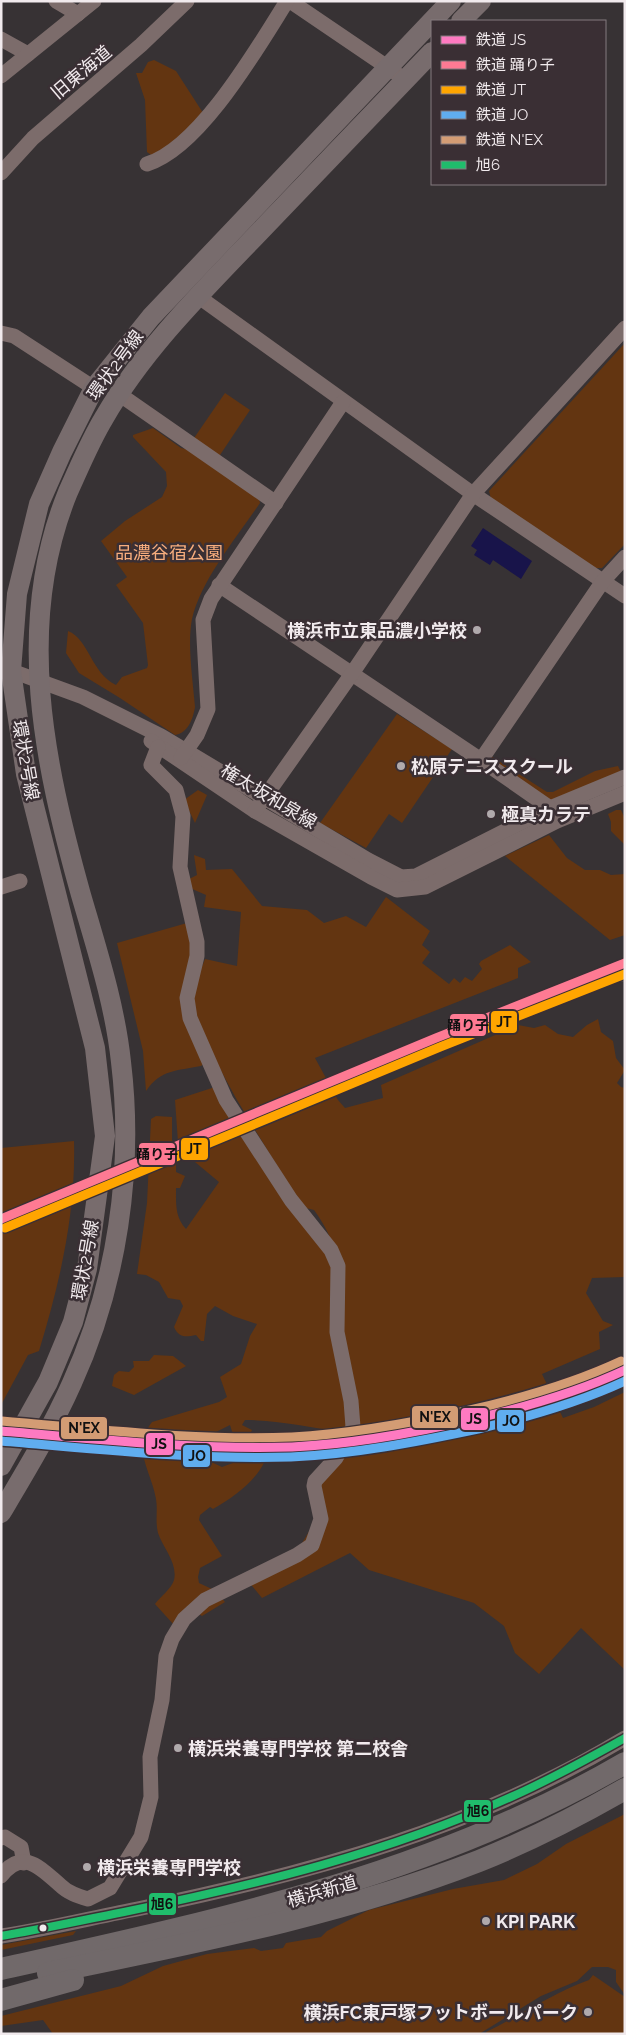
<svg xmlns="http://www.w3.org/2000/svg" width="626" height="2035" viewBox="0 0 626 2035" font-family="Raleway,'Noto Sans JP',sans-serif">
	<rect width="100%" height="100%" fill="#373234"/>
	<g fill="#633511" fill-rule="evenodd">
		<path d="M 154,60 L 176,71 L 205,116 L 154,157 L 147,152 L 145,100 L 136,73 L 142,73 L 148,62 Z"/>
		<path d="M 625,343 L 625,544 L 602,568 L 594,568 L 491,499 L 489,491 Z"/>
		<path d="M 225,393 L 250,410 L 218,458 L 192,441 Z"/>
		<path d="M 153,428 L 181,448 L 193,451 L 258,495 L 260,503 C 237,537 201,580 192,619 C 187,644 193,681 195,707 C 193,719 188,733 175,735 L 120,698 L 79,673 L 66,653 L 68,631 C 89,639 91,673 116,685 L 122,677 L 147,668 L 148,665 L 143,623 L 116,585 L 127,577 L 101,541 L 125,521 L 162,497 L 167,486 L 166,472 L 133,437 L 133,435 Z"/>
		<path d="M 397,714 L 452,749 L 402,823 L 389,814 L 366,848 L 320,823 Z"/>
		<path d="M 491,756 L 547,792 L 553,792 L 595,771 L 618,766 L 621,772 L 552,801 L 493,763 Z"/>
		<path d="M 198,790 L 207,795 L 195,823 L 184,800 Z"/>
		<path d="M 616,810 L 621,810 L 625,819 L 625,845 L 611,831 L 611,822 L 608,814 Z"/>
		<path d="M 549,835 L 567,858 L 585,870 L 600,870 L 611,875 L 625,874 L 625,935 L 610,940 L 505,856 Z"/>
		<path d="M 194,855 L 205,859 L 206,870 L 232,869 L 262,906 L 307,910 L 324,923 L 346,916 L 366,927 L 386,897 L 430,931 L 422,945 L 430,952 L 422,963 L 449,984 L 454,978 L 460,983 L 465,977 L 472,981 L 482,969 L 479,964 L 481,961 L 510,945 L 531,962 L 518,968 L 518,978 L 315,1058 L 338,1100 L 345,1108 L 383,1098 L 381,1085 L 518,1025 L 534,1028 L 545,1025 L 558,1034 L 573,1037 L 587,1025 L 598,1019 L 601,1032 L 613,1041 L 616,1058 L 625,1070 L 617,1083 L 621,1087 L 625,1088 L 625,1277 L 592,1278 L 586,1293 L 603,1321 L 613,1325 L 599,1332 L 600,1349 L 542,1374 L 563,1418 L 594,1407 L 625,1392 L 625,1670 L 581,1628 L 539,1674 L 515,1653 L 504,1626 L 474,1603 L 369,1570 L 350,1553 L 262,1598 L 244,1576 L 298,1550 L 317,1518 L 317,1488 L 356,1426 C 351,1397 342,1365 341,1335 C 337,1284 347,1255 314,1210 L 302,1207 L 237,1100 L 204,1040 L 191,1008 L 196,982 L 205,959 L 237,966 L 241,912 L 204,907 L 206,895 L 190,888 L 187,880 L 197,875 Z"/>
		<path d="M 187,923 L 192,948 L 186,984 L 204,1063 L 201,1066 C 177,1071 161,1069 146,1091 L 143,1051 L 117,943 Z"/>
		<path d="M 215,1087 L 333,1260 L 349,1432 C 314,1429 280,1420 245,1420 L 242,1425 L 252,1430 L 243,1449 L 265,1461 C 254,1483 234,1497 213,1509 L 210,1507 L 200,1515 L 199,1520 L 222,1556 L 200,1568 L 198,1577 L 199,1583 L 214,1590 L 225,1602 L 202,1616 L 188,1606 L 174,1625 L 155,1604 C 160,1597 172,1588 174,1580 C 178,1563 163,1548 158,1533 C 155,1521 158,1510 156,1499 C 151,1470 131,1449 152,1422 L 219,1402 L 227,1397 L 220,1377 L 241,1364 L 250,1336 L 257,1324 L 233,1316 L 215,1306 L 207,1314 L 204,1341 L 201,1341 L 196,1335 C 185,1337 179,1338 174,1327 L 183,1306 L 180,1300 L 168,1298 L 159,1282 L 146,1275 L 137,1274 L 147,1203 L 151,1119 L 156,1116 L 172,1117 L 172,1140 L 181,1154 L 179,1156 L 176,1155 L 176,1172 L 185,1176 L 180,1188 L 176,1188 C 176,1204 175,1217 186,1229 L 219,1182 L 189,1157 L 178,1142 L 175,1100 ZM 230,1425 L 241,1460 L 222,1467 L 209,1461 L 205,1462 L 206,1454 L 202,1444 L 206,1443 L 204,1438 Z"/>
		<path d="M 74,1141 C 76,1214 60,1282 39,1351 L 28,1355 L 1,1405 L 1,1148 Z"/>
		<path d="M 154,1355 L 173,1356 L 186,1366 L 134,1395 L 112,1386 L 114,1375 L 119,1371 L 129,1372 L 134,1367 L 133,1361 L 149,1361 Z"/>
		<path d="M 625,1814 L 625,1995 L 616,1982 L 616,1970 L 608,1967 L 592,1967 L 577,1981 L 541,1996 L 479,2034 L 53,2034 L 43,2020 L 1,2026 L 1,2016 L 121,1986 L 163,1966 L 207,1954 L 254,1948 L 261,1951 L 283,1948 L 286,1943 L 321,1937 L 327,1931 L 369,1910 L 453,1889 L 504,1880 L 537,1864 L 566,1844 Z"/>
		<path d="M 76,1931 L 73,1935 L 1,1950 L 1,1945 Z"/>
		<path d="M 593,1975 L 625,1997 L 625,2034 L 487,2034 L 486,2032 C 521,2015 553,1993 589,1980 Z"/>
	</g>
	<path fill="#18144a" d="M 483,528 L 532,561 L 521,579 L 493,560 L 490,565 L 474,555 L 477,550 L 471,546 Z"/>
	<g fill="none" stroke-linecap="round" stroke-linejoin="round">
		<g stroke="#7c6c6b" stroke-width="15">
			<path d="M 56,1 L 78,14"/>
			<path d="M 290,1 L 396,73"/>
			<path d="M 1,39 L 28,54"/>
			<path d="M 1,76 L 94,1"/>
			<path d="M 147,164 C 200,148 258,47 287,1"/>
			<path d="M 1,173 L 33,138 L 141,45 L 187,1"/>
			<path d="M 199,297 L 473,494 L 625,596"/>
			<path d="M 1,333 L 14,336 L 94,388"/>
			<path d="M 119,394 L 276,503"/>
			<path d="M 219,585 L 481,760"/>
			<path d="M 1,667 L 83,697 L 161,736 L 368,860 L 401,877 L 416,876 L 550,808 L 625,777"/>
			<path d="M 151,741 L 255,811 L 371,877 L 397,890 L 425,887 L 557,821 L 625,793"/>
			<path d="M 181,758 L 197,735 L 208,709 L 203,620 L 211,599 L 343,402"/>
			<path d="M 255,811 L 351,675 L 473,494 L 625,328"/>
			<path d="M 554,814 L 550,808 L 481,760 L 603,581 L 625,557"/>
			<path d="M 1,887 L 20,881"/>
			<path d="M 622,974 L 625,973"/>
			<path d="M 1,1838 L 5,1837 L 21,1847 L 24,1863"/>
			<path d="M 1,1876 C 23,1847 41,1869 60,1885 C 68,1893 78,1896 88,1899 L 110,1888 L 141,1837 L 151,1797 L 150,1757 L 162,1700 L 166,1656 L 172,1639 L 184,1619 L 205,1600 L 297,1555 L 312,1545 L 321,1519 L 314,1486 L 315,1481 L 336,1458 L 353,1427 L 351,1401 L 337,1332 L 338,1266 L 331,1250 L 291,1200 L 226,1100 L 190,1018 L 187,998 L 197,956 L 197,942 L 180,867 L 183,816 L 176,790 L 151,765 L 158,747"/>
			<path d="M 1,1936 C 48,1929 95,1917 142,1908 C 311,1873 476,1828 625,1738"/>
		</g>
		<g stroke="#786c6d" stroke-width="20">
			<path d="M 461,21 L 481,1"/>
			<path d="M 1,1466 L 48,1382 L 73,1322 L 87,1269 L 105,1136 L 95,1048 L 26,774 L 11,671 L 17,594 L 39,504 L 62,452 L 94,388 L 151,317 L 451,1"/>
			<path d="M 1,1513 C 26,1471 52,1428 72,1383 C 117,1284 134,1170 121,1062 C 115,1005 97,950 81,895 C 44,763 14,624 68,492 C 79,468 90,441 104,418 C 146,345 210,284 267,224 C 322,166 377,109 432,52"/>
		</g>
		<g stroke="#71696a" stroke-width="22">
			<path d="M 1,1969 C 216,1921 433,1875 625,1763"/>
			<path d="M 48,1973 C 193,1943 340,1915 479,1861 C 529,1841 578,1816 625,1789"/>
			<path d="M 1,2000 L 73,1980"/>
		</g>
		<defs>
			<path id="bus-1" d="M 1,1936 C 42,1929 83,1920 124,1912 C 255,1885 388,1853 511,1797 C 550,1780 587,1759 625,1738"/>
		</defs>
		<use href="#bus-1" stroke="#3a2f34" stroke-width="11"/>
		<use href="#bus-1" stroke="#20bc6c" stroke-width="8"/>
		<defs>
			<path id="rail-1" d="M 1,1431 C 98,1439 195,1450 292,1447 C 354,1444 414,1433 474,1419 C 526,1407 576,1393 625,1370"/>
			<path id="rail-2" d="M 1,1219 L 436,1038 L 625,963"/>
			<path id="rail-3" d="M 5,1228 L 440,1047 L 625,974"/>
			<path id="rail-4" d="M 1,1441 C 98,1449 195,1460 291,1457 C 355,1454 416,1442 478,1429 C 528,1417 578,1403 625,1381"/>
			<path id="rail-5" d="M 2,1421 C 98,1429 195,1441 292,1437 C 352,1434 411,1423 470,1410 C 522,1398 572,1384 621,1361"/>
		</defs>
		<use href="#rail-1" stroke="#3a2f34" stroke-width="12"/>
		<use href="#rail-2" stroke="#3a2f34" stroke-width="12"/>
		<use href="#rail-3" stroke="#3a2f34" stroke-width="12"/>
		<use href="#rail-4" stroke="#3a2f34" stroke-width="12"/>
		<use href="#rail-5" stroke="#3a2f34" stroke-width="12"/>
		<use href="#rail-1" stroke="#fe7ac1" stroke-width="9"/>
		<use href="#rail-2" stroke="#fe7a93" stroke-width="9"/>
		<use href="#rail-3" stroke="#ffa500" stroke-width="9"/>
		<use href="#rail-4" stroke="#60adef" stroke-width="9"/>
		<use href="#rail-5" stroke="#d39c74" stroke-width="9"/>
	</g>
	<g fill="#b0aaac" stroke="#3a2f34" stroke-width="2">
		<circle cx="477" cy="630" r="5"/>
		<circle cx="401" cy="766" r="5"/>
		<circle cx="491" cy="814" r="5"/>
		<circle cx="178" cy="1748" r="5"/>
		<circle cx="87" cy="1867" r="5"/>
		<circle cx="486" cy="1921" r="5"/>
		<circle cx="588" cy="2012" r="5"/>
	</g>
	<circle fill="#f1eaed" stroke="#3a2f34" stroke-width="2" cx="43" cy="1928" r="4.5"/>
	<g text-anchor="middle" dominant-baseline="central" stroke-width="5" stroke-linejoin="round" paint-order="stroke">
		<g font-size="18" fill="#f1eaed" stroke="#3a2f34">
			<text transform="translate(81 72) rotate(-40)">旧東海道</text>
			<text transform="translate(115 365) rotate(-54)">環状2号線</text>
			<text transform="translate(26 760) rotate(80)">環状2号線</text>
			<text transform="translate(269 796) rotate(31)">権太坂和泉線</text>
			<text transform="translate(85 1260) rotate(-80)">環状2号線</text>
			<text transform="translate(322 1891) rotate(-16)">横浜新道</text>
		</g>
		<g font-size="18" fill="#f7ad7d" stroke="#3a2f34">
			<text x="169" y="552">品濃谷宿公園</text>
		</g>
		<g font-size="18" font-weight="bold" fill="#f1eaed" stroke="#3a2f34" text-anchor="start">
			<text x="467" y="630" text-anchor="end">横浜市立東品濃小学校</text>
			<text x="411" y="766">松原テニススクール</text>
			<text x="501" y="814">極真カラテ</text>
			<text x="188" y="1748">横浜栄養専門学校 第二校舎</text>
			<text x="97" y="1867">横浜栄養専門学校</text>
			<text x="496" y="1921">KPI PARK</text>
			<text x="578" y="2012" text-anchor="end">横浜FC東戸塚フットボールパーク</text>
		</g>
	</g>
	<g stroke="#3a2f34" stroke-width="2">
		<rect x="490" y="1010" width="28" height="24" rx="5" fill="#ffa500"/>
		<rect x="449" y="1013" width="38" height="24" rx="5" fill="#fe7a93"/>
		<rect x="180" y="1137" width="29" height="24" rx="5" fill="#ffa500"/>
		<rect x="138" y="1142" width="38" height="24" rx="5" fill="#fe7a93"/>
		<rect x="411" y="1405" width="48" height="24" rx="5" fill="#d39c74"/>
		<rect x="460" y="1407" width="29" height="24" rx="5" fill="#fe7ac1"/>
		<rect x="496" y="1409" width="29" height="24" rx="5" fill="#60adef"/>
		<rect x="60" y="1416" width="48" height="24" rx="5" fill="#d39c74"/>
		<rect x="145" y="1432" width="29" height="24" rx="5" fill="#fe7ac1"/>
		<rect x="182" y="1444" width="29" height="24" rx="5" fill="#60adef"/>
		<rect x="463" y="1799" width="29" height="24" rx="5" fill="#20bc6c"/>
		<rect x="148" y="1892" width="29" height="24" rx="5" fill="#20bc6c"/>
	</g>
	<g font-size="14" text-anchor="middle" font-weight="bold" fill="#111">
		<text x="504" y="1027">JT</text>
		<text x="468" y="1030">踊り子</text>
		<text x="194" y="1154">JT</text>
		<text x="157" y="1159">踊り子</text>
		<text x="435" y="1422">N'EX</text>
		<text x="474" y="1424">JS</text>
		<text x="511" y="1426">JO</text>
		<text x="84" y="1433">N'EX</text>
		<text x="159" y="1449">JS</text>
		<text x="197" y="1461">JO</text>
		<text x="478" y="1816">旭6</text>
		<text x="162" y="1909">旭6</text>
	</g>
	<rect width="626" height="2035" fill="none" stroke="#f1eaed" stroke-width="5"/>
	<rect x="431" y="20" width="175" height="165" fill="#3a2f34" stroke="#837a7e"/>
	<rect x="441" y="36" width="25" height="8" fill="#fe7ac1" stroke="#837a7e"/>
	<text x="476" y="45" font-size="15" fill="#f1eaed">鉄道 JS</text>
	<rect x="441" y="61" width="25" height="8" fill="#fe7a93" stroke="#837a7e"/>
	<text x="476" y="70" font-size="15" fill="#f1eaed">鉄道 踊り子</text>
	<rect x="441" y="86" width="25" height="8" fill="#ffa500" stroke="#837a7e"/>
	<text x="476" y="95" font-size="15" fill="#f1eaed">鉄道 JT</text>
	<rect x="441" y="111" width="25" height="8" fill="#60adef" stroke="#837a7e"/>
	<text x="476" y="120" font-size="15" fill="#f1eaed">鉄道 JO</text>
	<rect x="441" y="136" width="25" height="8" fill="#d39c74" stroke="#837a7e"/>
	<text x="476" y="145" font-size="15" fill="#f1eaed">鉄道 N'EX</text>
	<rect x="441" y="161" width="25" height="8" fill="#20bc6c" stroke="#837a7e"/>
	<text x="476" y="170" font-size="15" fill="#f1eaed">旭6</text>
</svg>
